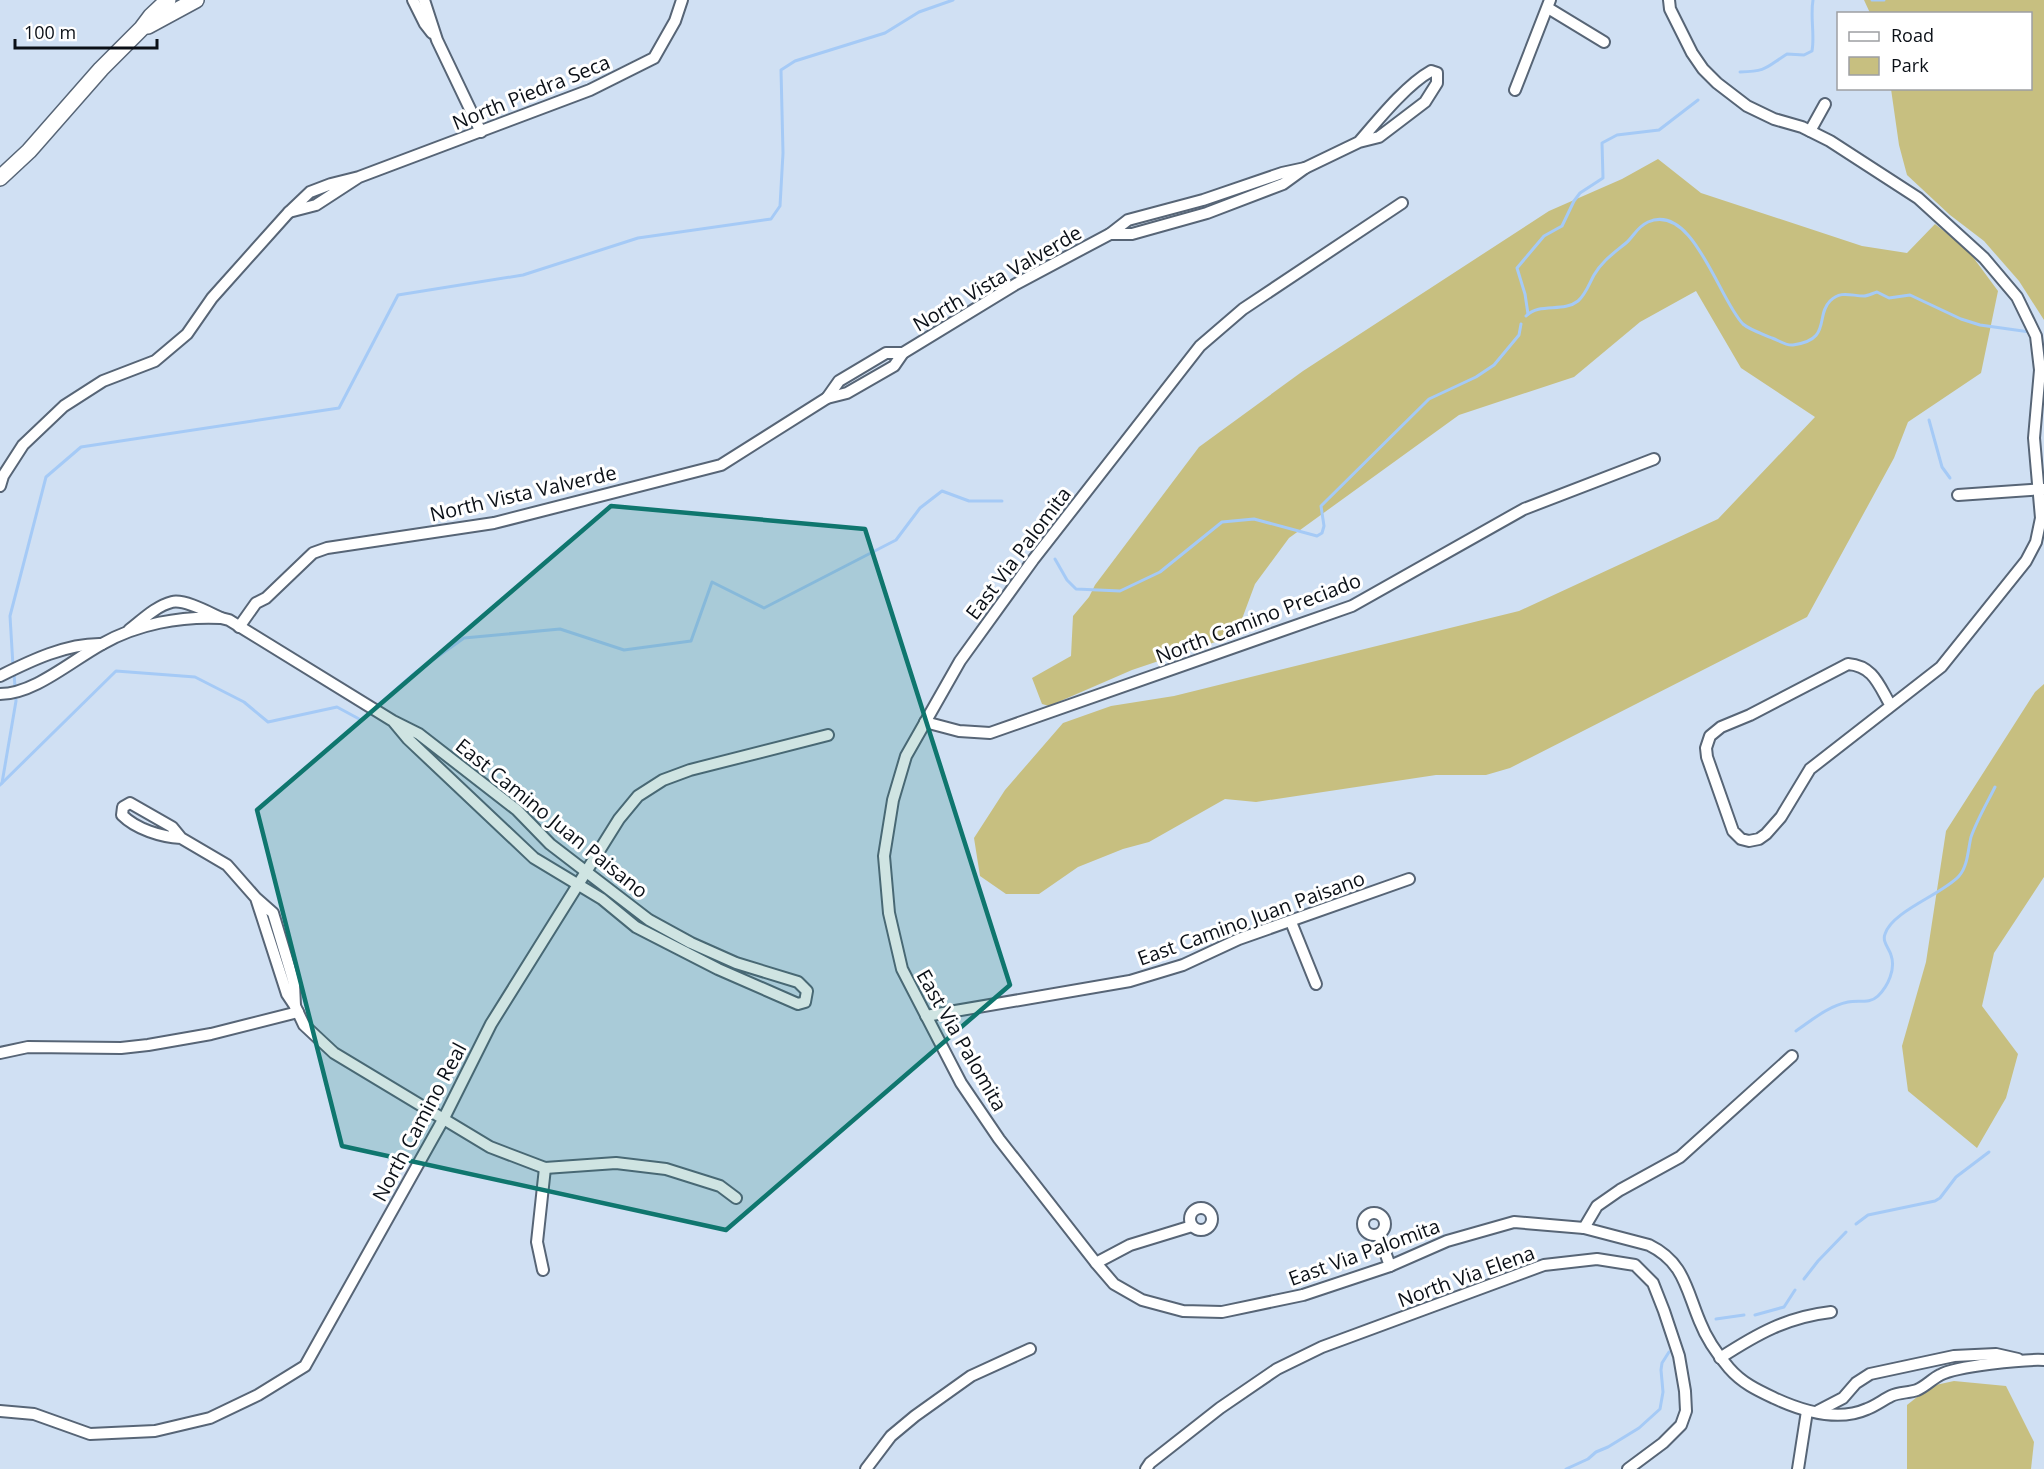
<svg xmlns="http://www.w3.org/2000/svg" width="2044" height="1469" viewBox="0 0 2044 1469" font-family="'Open Sans',sans-serif">
	<rect width="100%" height="100%" fill="#d0e0f3"/>
	<g fill="#c7bf80">
		<path d="M 1864,0 L 2044,0 L 2044,320 L 2019,281 L 1984,241 L 1950,215 L 1907,175 L 1899,145 L 1891,89 L 2030,88 L 2030,14 L 1870,13 Z"/>
		<path d="M 1658,159 L 1701,193 L 1862,246 L 1907,253 L 1935,224 L 1967,249 L 1998,291 L 1981,373 L 1908,422 L 1894,458 L 1807,617 L 1510,768 L 1486,775 L 1436,775 L 1256,802 L 1225,799 L 1149,842 L 1123,849 L 1078,867 L 1039,894 L 1006,894 L 980,876 L 974,838 L 1005,790 L 1063,723 L 1111,706 L 1174,696 L 1519,611 L 1718,519 L 1815,417 L 1741,368 L 1696,291 L 1640,322 L 1574,377 L 1459,415 L 1289,538 L 1255,584 L 1236,635 L 1132,670 L 1049,706 L 1042,704 L 1032,678 L 1071,656 L 1073,616 L 1089,597 L 1095,585 L 1199,447 L 1303,371 L 1549,211 L 1622,179 Z"/>
		<path d="M 2044,684 L 2044,877 L 1994,953 L 1982,1006 L 2018,1054 L 2006,1098 L 1977,1148 L 1908,1091 L 1902,1046 L 1926,962 L 1946,831 L 2035,692 Z"/>
		<path d="M 1954,1381 L 2006,1386 L 2034,1442 L 2031,1469 L 1907,1469 L 1907,1405 L 1931,1386 Z"/>
	</g>
	<g fill="none" stroke-linecap="round" stroke-linejoin="round">
		<g stroke="#a5caf6" stroke-width="3">
			<path d="M 1872,0 L 1884,0"/>
			<path d="M 1740,72 C 1768,71 1765,68 1787,54 L 1804,55 L 1812,51 C 1815,35 1810,17 1813,0"/>
			<path d="M 1528,314 L 1525,294 L 1517,268 L 1544,236 L 1562,226 L 1574,201 L 1580,193 L 1603,178 L 1602,143 L 1617,135 L 1659,130 L 1698,100"/>
			<path d="M 1526,316 C 1540,302 1563,313 1578,301 C 1586,294 1589,284 1594,275 C 1602,261 1614,253 1626,243 C 1634,236 1637,227 1648,222 C 1693,202 1719,300 1743,324 C 1750,330 1763,334 1772,338 C 1778,340 1786,346 1793,345 C 1832,340 1815,316 1830,301 C 1841,290 1851,296 1864,296 C 1868,296 1873,293 1877,292 L 1889,298 L 1910,295 L 1961,319 L 1980,325 L 2030,332"/>
			<path d="M 1929,420 L 1942,467 L 1950,478"/>
			<path d="M 1055,559 L 1067,580 L 1076,589 L 1120,591 L 1160,572 L 1222,522 L 1254,519 L 1317,536 L 1322,533 L 1324,526 L 1321,506 L 1429,399 L 1476,377 L 1494,365 L 1519,335 L 1521,324"/>
			<path d="M 13,666 L 10,616 L 46,477 L 81,447 L 339,408 L 398,295 L 523,275 L 638,238 L 771,219 L 780,206 L 783,153 L 781,70 L 795,61 L 885,33 L 919,12 L 953,0"/>
			<path d="M 376,707 L 416,672 L 464,638 L 560,629 L 624,650 L 691,641 L 712,582 L 764,608 L 896,540 L 920,508 L 942,491 L 969,501 L 1002,501"/>
			<path d="M 2,783 L 16,701 L 14,673"/>
			<path d="M 0,785 L 116,671 L 195,677 L 244,702 L 268,722 L 337,707 L 361,720 L 371,711"/>
			<path d="M 1796,1031 C 1812,1020 1828,1006 1848,1002 C 1858,1000 1870,1004 1878,996 C 1888,986 1896,969 1891,955 C 1889,948 1882,942 1885,934 C 1892,911 1943,894 1959,876 C 1968,866 1968,849 1971,837 C 1977,820 1987,803 1995,787"/>
			<path d="M 1856,1224 L 1868,1215 L 1935,1201 L 1940,1198 L 1956,1177 L 1989,1152"/>
			<path d="M 1804,1279 L 1818,1261 L 1846,1232"/>
			<path d="M 1755,1315 L 1784,1307 L 1795,1290"/>
			<path d="M 1716,1319 L 1744,1315"/>
			<path d="M 1566,1469 L 1588,1459 L 1596,1452 L 1608,1447 L 1639,1428 L 1660,1409 L 1663,1392 L 1661,1370 L 1662,1363 L 1669,1352"/>
		</g>
		<defs>
			<g id="minor">
				<path d="M 413,0 L 425,24 L 432,33"/>
				<path d="M 424,0 L 437,40 L 481,132"/>
				<path d="M 1669,0 L 1670,9 L 1692,53 L 1703,69 L 1717,83 L 1747,106 L 1774,119 L 1802,127 L 1830,141 L 1918,198 L 1984,258 L 2017,297 L 2036,336 L 2040,370 L 2034,438 L 2041,518 L 2036,542 L 2026,561 L 1941,667 L 1810,769 L 1781,817 L 1766,834 L 1759,839 L 1749,841 L 1741,839 L 1733,831 L 1707,757 L 1706,748 L 1710,736 L 1721,727 L 1750,715 L 1848,664 C 1874,666 1879,686 1891,706"/>
				<path d="M 1548,8 L 1604,42"/>
				<path d="M 1515,90 L 1550,0"/>
				<path d="M 1810,131 L 1825,104"/>
				<path d="M 359,177 L 316,205 L 289,212 L 310,192 L 331,184 L 359,177 L 590,90 L 654,58 L 675,21 L 682,0"/>
				<path d="M 1402,203 L 1243,309 L 1200,346 L 1033,560 L 960,661 L 906,756 L 893,800 L 884,856 L 889,913 L 902,969 L 961,1083 L 999,1139 L 1096,1263 L 1114,1284 L 1142,1300 L 1183,1311 L 1222,1312 L 1303,1295 L 1390,1266 L 1447,1241 L 1514,1222 L 1584,1228 L 1649,1245 C 1684,1262 1686,1289 1700,1322 C 1707,1340 1717,1354 1729,1368 C 1742,1383 1757,1390 1774,1398 C 1802,1411 1838,1422 1867,1409 C 1875,1406 1883,1400 1891,1396 C 1899,1392 1909,1393 1917,1390 C 1926,1386 1932,1379 1940,1375 C 1956,1366 2024,1359 2044,1360"/>
				<path d="M 1110,234 L 1132,234 L 1207,213 L 1283,184 L 1305,168 L 1359,142 L 1379,137 L 1404,118 L 1425,102 L 1437,83 L 1437,73 L 1431,71 C 1406,85 1378,120 1359,142"/>
				<path d="M 827,398 L 839,381 L 886,353 L 903,353"/>
				<path d="M 0,486 L 3,476 L 23,445 L 64,406 L 103,381 L 155,361 L 187,334 L 212,298 L 289,212"/>
				<path d="M 1958,495 L 2044,489"/>
				<path d="M 221,618 L 229,620 L 393,721 L 419,734 L 517,810 L 550,844 L 649,920 L 691,943 L 736,963 L 798,982 L 807,991 L 805,1002 L 798,1004 L 718,969 L 636,927 L 602,899 L 534,858 L 408,739 L 393,721"/>
				<path d="M 239,627 L 256,603 L 266,598 L 313,553 L 327,548 L 494,523 L 721,465 L 827,398 L 847,393 L 894,366 L 903,353 L 1016,284 L 1110,234 L 1128,220 L 1203,200 L 1282,173 L 1305,168"/>
				<path d="M 0,676 C 30,661 67,643 102,644"/>
				<path d="M 0,694 C 34,694 71,661 102,644 C 137,624 180,616 221,618 C 210,613 185,599 172,602 C 156,606 142,620 129,630"/>
				<path d="M 925,722 L 959,731 L 990,733 L 1352,606 L 1524,509 L 1654,459"/>
				<path d="M 181,838 C 161,837 136,829 122,815 L 123,807 L 130,803 L 172,827 L 181,838 L 227,865 L 256,898 L 273,913 L 294,983 L 295,1006 L 287,994 L 256,898"/>
				<path d="M 1291,922 L 1316,984"/>
				<path d="M 295,1006 L 304,1025 L 334,1053 L 490,1147 L 545,1168 L 616,1163 L 666,1169 L 720,1186 L 736,1198"/>
				<path d="M 926,1016 L 1130,981 L 1183,965 L 1239,939 L 1409,879"/>
				<path d="M 0,1053 L 28,1047 L 121,1048 L 148,1045 L 211,1034 L 298,1012"/>
				<circle cx="1201" cy="1219" r="11"/>
				<circle cx="1374" cy="1224" r="11"/>
				<path d="M 1584,1228 L 1597,1206 L 1620,1190 L 1680,1157 L 1792,1056"/>
				<path d="M 1379,1235 L 1390,1266"/>
				<path d="M 1096,1263 L 1130,1245 L 1192,1226"/>
				<path d="M 543,1270 L 537,1242 L 545,1168"/>
				<path d="M 1720,1358 C 1757,1334 1787,1317 1831,1312"/>
				<path d="M 0,1411 L 34,1414 L 90,1434 L 155,1431 L 210,1418 L 258,1395 L 305,1366 L 444,1118 L 491,1024 L 619,819 L 638,796 L 663,780 L 690,770 L 828,735"/>
				<path d="M 1818,1411 L 1843,1398 L 1856,1383 L 1870,1374 L 1954,1356 L 1996,1354 L 2018,1359"/>
				<path d="M 866,1469 L 891,1436 L 915,1416 L 971,1376 L 1030,1349"/>
				<path d="M 1146,1469 L 1150,1463 L 1220,1408 L 1277,1369 L 1322,1347 L 1544,1265 L 1597,1259 L 1635,1265 L 1653,1283 L 1664,1311 L 1679,1356 L 1685,1391 L 1686,1411 L 1681,1425 L 1663,1443 L 1628,1469"/>
				<path d="M 1798,1469 L 1807,1411"/>
			</g>
			<g id="secondary">
				<path d="M 148,26 L 196,0"/>
				<path d="M 0,178 L 29,151 L 101,69 L 142,28 L 151,16 L 168,0"/>
			</g>
		</defs>
		<use href="#minor" stroke="#576576" stroke-width="14"/>
		<use href="#secondary" stroke="#576576" stroke-width="18"/>
		<use href="#minor" stroke="#fff" stroke-width="10"/>
		<use href="#secondary" stroke="#fff" stroke-width="15"/>
	</g>
	<path fill="#0f766e" fill-opacity="0.2" stroke="#0f766e" stroke-width="4.5" stroke-linejoin="round" d="M 611,506 L 865,529 L 1010,985 L 726,1230 L 342,1146 L 257,810 Z"/>
	<g text-anchor="middle" dominant-baseline="central" stroke-width="6" stroke-linejoin="round" paint-order="stroke">
		<g font-size="20" fill="#0b1017" stroke="#fff">
			<text transform="translate(531 92) rotate(-22)">North Piedra Seca</text>
			<text transform="translate(997 278) rotate(-30)">North Vista Valverde</text>
			<text transform="translate(523 493) rotate(-13)">North Vista Valverde</text>
			<text transform="translate(1018 553) rotate(-53)">East Via Palomita</text>
			<text transform="translate(1258 618) rotate(-21)">North Camino Preciado</text>
			<text transform="translate(552 818) rotate(39)">East Camino Juan Paisano</text>
			<text transform="translate(1251 918) rotate(-20)">East Camino Juan Paisano</text>
			<text transform="translate(962 1040) rotate(60)">East Via Palomita</text>
			<text transform="translate(419 1122) rotate(-62)">North Camino Real</text>
			<text transform="translate(1364 1252) rotate(-20)">East Via Palomita</text>
			<text transform="translate(1466 1276) rotate(-20)">North Via Elena</text>
		</g>
	</g>
	<rect x="1837" y="12" width="195" height="78" fill="#ffffff" stroke="#9d9fa2" stroke-width="1.5"/>
	<rect x="1849" y="32" width="30" height="9" fill="#ffffff" stroke="#9d9fa2" stroke-width="1.5"/>
	<text x="1891" y="42" font-size="18" fill="#0b1017">Road</text>
	<rect x="1849" y="57" width="30" height="18" fill="#c7bf80" stroke="#9d9fa2" stroke-width="1.5"/>
	<text x="1891" y="72" font-size="18" fill="#0b1017">Park</text>
	<path d="M15 39v9h142v-9" fill="none" stroke="#0b1017" stroke-width="3"/>
	<text x="24" y="39" font-size="18" fill="#0b1017" stroke="#ffffff" stroke-width="4.5" paint-order="stroke">100 m</text>
</svg>
